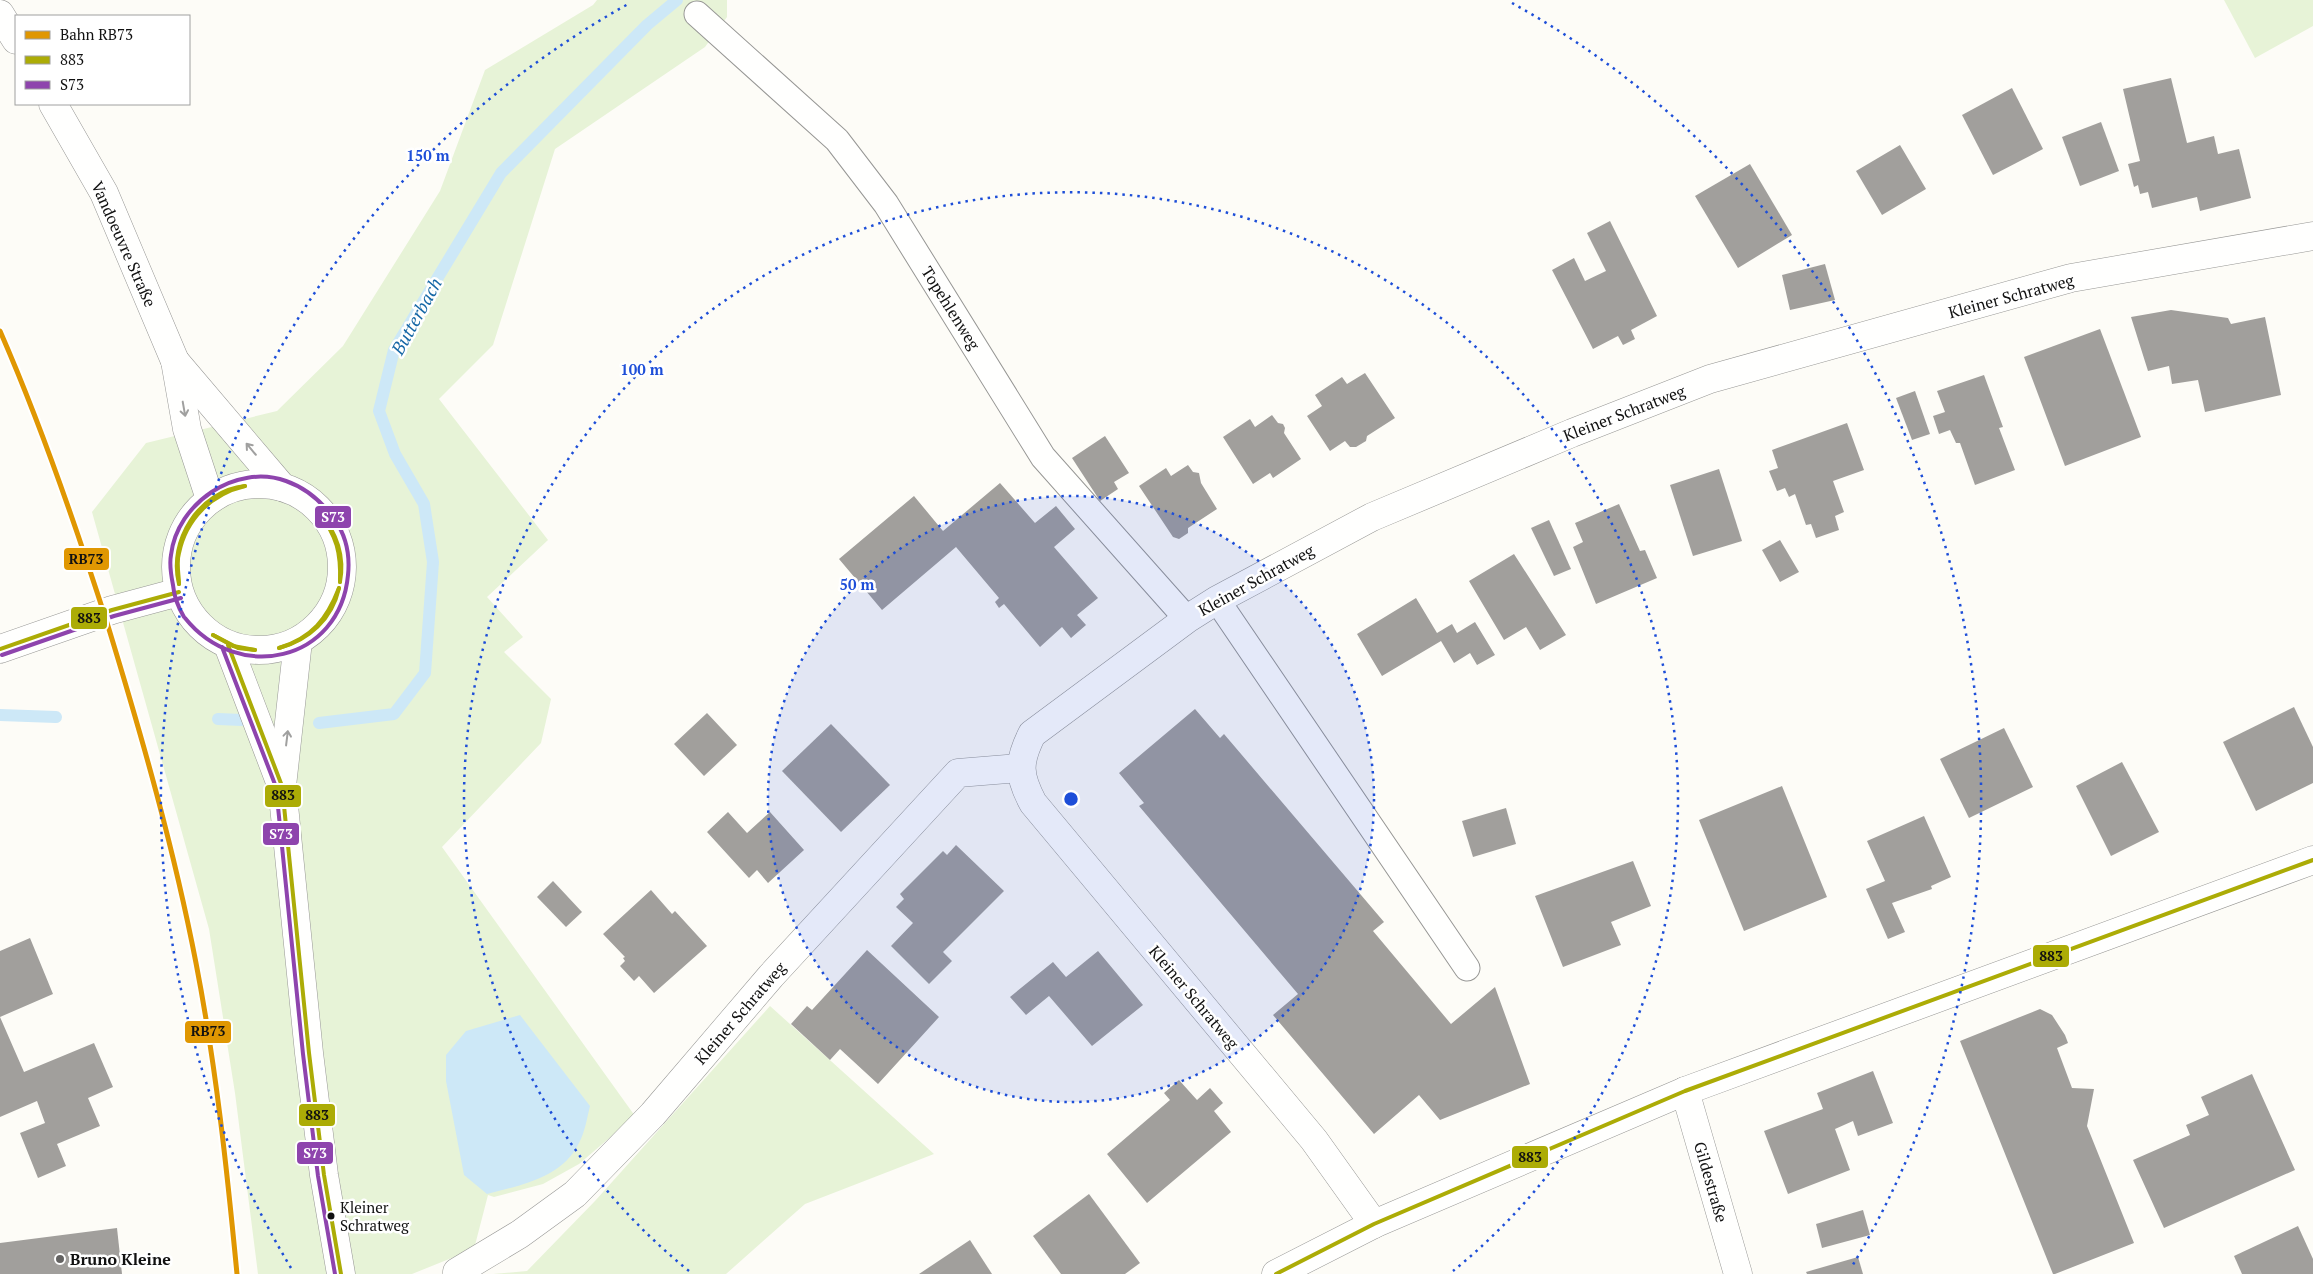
<svg xmlns="http://www.w3.org/2000/svg" width="2313" height="1274" viewBox="0 0 2313 1274" font-family="'PT Serif',serif">
	<rect width="100%" height="100%" fill="#fdfcf7"/>
	<g fill="#e7f3d7">
		<path d="M 597,0 L 727,0 L 727,17 L 705,47 L 555,149 L 493,345 L 439,399 L 548,540 L 487,597 L 523,637 L 504,652 L 551,699 L 541,743 L 442,847 L 635,1116 L 579,1164 L 543,1184 L 494,1197 L 488,1195 L 474,1249 L 412,1274 L 258,1274 L 235,1093 L 209,929 L 92,512 L 146,443 L 277,411 L 343,346 L 440,191 L 485,70 L 593,5 Z"/>
		<path d="M 2224,0 L 2313,0 L 2313,26 L 2255,58 Z"/>
		<path d="M 770,1006 L 934,1154 L 805,1204 L 726,1274 L 493,1274 L 527,1271 L 595,1201 Z"/>
	</g>
	<path fill="#cde8f7" d="M 520,1015 L 590,1106 C 587,1118 585,1132 579,1143 C 562,1178 521,1185 487,1194 L 464,1175 L 446,1081 L 446,1055 L 466,1031 Z"/>
	<g fill="none" stroke-linecap="round" stroke-linejoin="round">
		<g stroke="#cde8f7" stroke-width="12">
			<path d="M 0,715 L 56,717"/>
			<path d="M 218,719 L 242,720"/>
			<path d="M 319,723 L 394,714 L 425,673 L 433,562 L 424,504 L 395,454 L 379,411 L 394,350 L 501,173 L 647,25 L 677,0"/>
		</g>
	</g>
	<g fill="#a19f9c">
		<path d="M 2171,78 L 2187,143 L 2214,136 L 2218,154 L 2239,149 L 2251,198 L 2200,211 L 2197,197 L 2152,208 L 2148,192 L 2140,194 L 2138,185 L 2134,187 L 2128,164 L 2140,161 L 2123,89 Z"/>
		<path d="M 2012,88 L 2043,149 L 1993,175 L 1962,115 Z"/>
		<path d="M 2101,122 L 2119,171 L 2080,186 L 2062,137 Z"/>
		<path d="M 1900,145 L 1926,189 L 1882,215 L 1856,171 Z"/>
		<path d="M 1750,164 L 1792,235 L 1738,268 L 1695,196 Z"/>
		<path d="M 1610,221 L 1657,316 L 1631,330 L 1635,339 L 1623,345 L 1618,336 L 1593,349 L 1552,270 L 1574,258 L 1585,281 L 1606,271 L 1587,233 Z"/>
		<path d="M 1825,264 L 1835,300 L 1790,310 L 1782,275 Z"/>
		<path d="M 2171,310 L 2228,318 L 2231,324 L 2265,317 L 2281,395 L 2205,412 L 2198,380 L 2172,384 L 2169,366 L 2148,371 L 2131,317 Z"/>
		<path d="M 2100,329 L 2141,437 L 2065,466 L 2024,357 Z"/>
		<path d="M 1365,373 L 1395,418 L 1367,436 L 1366,441 L 1356,447 L 1350,447 L 1345,441 L 1330,451 L 1307,416 L 1322,406 L 1315,395 L 1342,377 L 1347,384 Z"/>
		<path d="M 1984,375 L 2003,427 L 1999,428 L 2015,470 L 1975,485 L 1960,443 L 1956,443 L 1950,430 L 1939,434 L 1933,416 L 1945,412 L 1937,391 Z"/>
		<path d="M 1915,391 L 1930,434 L 1912,440 L 1896,398 Z"/>
		<path d="M 1272,415 L 1278,423 L 1283,424 L 1285,428 L 1284,433 L 1301,459 L 1273,478 L 1270,473 L 1253,484 L 1223,437 L 1250,419 L 1255,427 Z"/>
		<path d="M 1847,423 L 1864,470 L 1833,481 L 1844,512 L 1835,516 L 1839,530 L 1816,538 L 1811,524 L 1806,525 L 1795,494 L 1789,497 L 1785,488 L 1777,491 L 1769,471 L 1778,468 L 1772,450 Z"/>
		<path d="M 1105,436 L 1129,473 L 1114,482 L 1118,489 L 1100,501 L 1072,458 Z"/>
		<path d="M 1188,465 L 1193,472 L 1199,473 L 1201,483 L 1217,509 L 1188,528 L 1188,533 L 1179,539 L 1173,537 L 1139,486 L 1166,468 L 1171,476 Z"/>
		<path d="M 1719,469 L 1742,541 L 1693,556 L 1670,485 Z"/>
		<path d="M 1000,483 L 1035,523 L 1056,506 L 1075,529 L 1054,547 L 1098,598 L 1077,615 L 1086,625 L 1071,638 L 1062,627 L 1040,647 L 1004,604 L 999,608 L 995,602 L 999,598 L 956,547 L 882,610 L 839,559 L 914,496 L 943,531 Z"/>
		<path d="M 1619,504 L 1640,551 L 1645,550 L 1657,578 L 1596,604 L 1573,547 L 1583,542 L 1575,523 Z"/>
		<path d="M 1549,520 L 1571,569 L 1554,576 L 1531,528 Z"/>
		<path d="M 1780,540 L 1799,572 L 1780,582 L 1762,550 Z"/>
		<path d="M 1514,554 L 1566,635 L 1540,650 L 1526,627 L 1504,640 L 1469,581 Z"/>
		<path d="M 1416,598 L 1437,633 L 1452,624 L 1457,633 L 1475,622 L 1495,655 L 1477,665 L 1470,653 L 1454,663 L 1441,641 L 1382,676 L 1357,634 Z"/>
		<path d="M 2294,707 L 2313,747 L 2313,783 L 2256,811 L 2223,742 Z"/>
		<path d="M 1195,709 L 1220,738 L 1224,734 L 1384,922 L 1373,931 L 1451,1024 L 1495,987 L 1530,1084 L 1440,1120 L 1419,1095 L 1374,1134 L 1273,1015 L 1298,994 L 1139,806 L 1144,803 L 1119,773 Z"/>
		<path d="M 707,713 L 737,745 L 704,776 L 674,744 Z"/>
		<path d="M 831,724 L 890,785 L 841,832 L 782,771 Z"/>
		<path d="M 2004,728 L 2033,787 L 1969,818 L 1940,759 Z"/>
		<path d="M 2122,762 L 2159,832 L 2111,856 L 2076,786 Z"/>
		<path d="M 1782,786 L 1827,897 L 1744,931 L 1699,820 Z"/>
		<path d="M 1506,808 L 1516,844 L 1473,857 L 1462,821 Z"/>
		<path d="M 728,812 L 747,833 L 770,812 L 804,850 L 768,883 L 757,870 L 749,878 L 707,832 Z"/>
		<path d="M 1924,816 L 1951,877 L 1931,886 L 1932,889 L 1892,903 L 1905,932 L 1888,939 L 1866,889 L 1885,881 L 1867,841 Z"/>
		<path d="M 956,845 L 1004,891 L 943,952 L 952,961 L 929,984 L 891,946 L 913,923 L 896,907 L 904,899 L 900,894 L 943,851 L 947,855 Z"/>
		<path d="M 1633,861 L 1651,906 L 1611,922 L 1621,945 L 1563,967 L 1535,896 Z"/>
		<path d="M 553,881 L 582,912 L 566,927 L 537,897 Z"/>
		<path d="M 651,890 L 672,914 L 675,911 L 707,946 L 654,993 L 639,976 L 634,981 L 620,966 L 625,961 L 623,958 L 625,957 L 603,934 Z"/>
		<path d="M 30,938 L 53,994 L 0,1017 L 24,1072 L 94,1043 L 113,1087 L 88,1098 L 100,1126 L 57,1144 L 66,1166 L 38,1178 L 20,1133 L 45,1123 L 37,1101 L 0,1117 L 0,951 Z"/>
		<path d="M 867,950 L 939,1017 L 878,1084 L 840,1049 L 830,1060 L 791,1024 L 807,1006 L 812,1010 Z"/>
		<path d="M 1098,951 L 1143,1005 L 1092,1046 L 1049,996 L 1026,1015 L 1010,997 L 1053,962 L 1066,977 Z"/>
		<path d="M 2040,1009 L 2052,1015 L 2065,1035 L 2068,1043 L 2057,1048 L 2072,1088 L 2094,1089 L 2087,1126 L 2134,1243 L 2055,1274 L 2053,1274 L 1960,1041 Z"/>
		<path d="M 1873,1071 L 1893,1123 L 1858,1136 L 1853,1121 L 1835,1129 L 1850,1170 L 1788,1194 L 1764,1131 L 1823,1109 L 1817,1093 Z"/>
		<path d="M 2252,1074 L 2295,1170 L 2164,1228 L 2133,1160 L 2190,1135 L 2186,1125 L 2209,1115 L 2201,1097 Z"/>
		<path d="M 1179,1080 L 1197,1100 L 1210,1088 L 1223,1103 L 1214,1111 L 1231,1132 L 1147,1203 L 1107,1154 L 1170,1100 L 1164,1093 Z"/>
		<path d="M 1089,1194 L 1140,1263 L 1125,1274 L 1061,1274 L 1033,1236 Z"/>
		<path d="M 1863,1210 L 1870,1235 L 1822,1248 L 1816,1224 Z"/>
		<path d="M 2298,1226 L 2313,1259 L 2313,1274 L 2242,1274 L 2234,1256 Z"/>
		<path d="M 117,1228 L 122,1274 L 0,1274 L 0,1243 Z"/>
		<path d="M 970,1240 L 992,1274 L 919,1274 Z"/>
		<path d="M 1858,1257 L 1863,1274 L 1807,1274 L 1806,1272 Z"/>
	</g>
	<g fill="none" stroke-linecap="round" stroke-linejoin="round">
		<defs>
			<g id="service">
				<path d="M 697,14 L 837,140 L 886,204 L 1043,457 L 1187,619"/>
				<path d="M 1217,600 L 1467,968"/>
			</g>
			<g id="minor">
				<path d="M 1685,1091 L 1738,1274"/>
				<path d="M 1374,1224 L 1314,1140 L 1033,803 C 1018,775 1018,762 1032,734 L 1187,619 L 1217,600 L 1372,517 L 1572,433 L 1710,379 L 2071,278 L 2313,236"/>
				<path d="M 457,1272 L 520,1234 L 575,1194 L 653,1114 L 771,976 L 958,773 L 1020,768"/>
				<path d="M 1276,1274 L 1374,1224 L 1685,1091 L 2313,860"/>
			</g>
			<g id="tertiary">
				<path d="M 0,14 L 16,40"/>
				<path d="M 53,104 L 104,193 L 175,361 L 187,429 L 210,499"/>
				<path d="M 175,361 L 282,487"/>
				<circle cx="259" cy="567" r="83"/>
				<path d="M 298,641 L 282,786 L 309,1053 L 324,1175 L 341,1274"/>
				<path d="M 228,645 L 280,782"/>
				<path d="M 0,649 L 112,610 L 179,592"/>
			</g>
		</defs>
		<use href="#service" stroke="#979795" stroke-width="27"/>
		<use href="#minor" stroke="#979795" stroke-width="29"/>
		<use href="#tertiary" stroke="#979795" stroke-width="29"/>
		<use href="#service" stroke="#fffffe" stroke-width="25"/>
		<use href="#minor" stroke="#fffffe" stroke-width="28"/>
		<use href="#tertiary" stroke="#fffffe" stroke-width="28"/>
		<defs>
			<g id="bus-1">
				<path d="M 319,512 C 337,533 345,555 340,582"/>
				<path d="M 319,512 C 337,537 341,552 340,582"/>
				<path d="M 179,584 C 168,541 199,491 245,486"/>
				<path d="M 179,584 C 179,575 176,563 179,553 C 186,519 211,494 245,486"/>
				<path d="M 213,635 L 233,646 L 255,650"/>
				<path d="M 213,635 L 238,648 L 255,650"/>
				<path d="M 228,645 L 282,786 L 309,1053 L 324,1175 L 341,1274"/>
				<path d="M 279,648 C 312,638 327,619 339,588"/>
				<path d="M 279,648 C 309,640 332,619 339,588"/>
				<path d="M 0,649 L 112,610 L 179,592"/>
				<path d="M 1276,1274 L 1374,1224 L 1685,1091 L 2313,860"/>
			</g>
			<g id="bus-2">
				<path d="M 184,617 C 178,607 174,596 173,585 C 171,575 169,565 171,555 C 177,503 236,463 286,481 C 306,488 323,503 335,520 C 346,536 350,556 348,575 C 340,662 238,684 185,618"/>
				<path d="M 222,647 L 276,787 L 303,1054 L 318,1176 L 335,1274"/>
				<path d="M 2,655 L 114,616 L 181,598"/>
			</g>
		</defs>
		<use href="#bus-1" stroke="#fff" stroke-width="8"/>
		<use href="#bus-2" stroke="#fff" stroke-width="8"/>
		<use href="#bus-1" stroke="#acac06" stroke-width="4"/>
		<use href="#bus-2" stroke="#8e44ad" stroke-width="4"/>
		<defs>
			<path id="rail-1" d="M 0,331 C 42,427 76,526 108,626 C 142,737 174,849 196,963 C 216,1066 227,1170 237,1274"/>
		</defs>
		<use href="#rail-1" stroke="#fff" stroke-width="9"/>
		<use href="#rail-1" stroke="#e09702" stroke-width="5"/>
	</g>
	<defs><path id="oneway-shaft" d="M-6 0H5M1.5-3L5.5 0L1.5 3" fill="none" stroke-width="1.6" stroke-linecap="round" stroke-linejoin="round" transform="scale(1.25)"/></defs>
	<g stroke="#a0a09f">
		<use href="#oneway-shaft" transform="translate(184 409) rotate(80)"/>
		<use href="#oneway-shaft" transform="translate(251 449) rotate(-130)"/>
		<use href="#oneway-shaft" transform="translate(287 738) rotate(-83)"/>
	</g>
	<circle cx="1071" cy="799" r="303" fill="#1d4ed8" fill-opacity=".12"/>
	<g fill="none" stroke="#1d4ed8" stroke-width="2.5" stroke-dasharray="2.5 5">
		<circle cx="1071" cy="799" r="303"/>
		<path d="M689 1271A607 607 0 1 1 1453 1271"/>
		<path d="M291 1268A910 910 0 0 1 630 3M1512 3A910 910 0 0 1 1851 1268"/>
	</g>
	<circle fill="#111" stroke="#fff" stroke-width="2" cx="331" cy="1216" r="4.5"/>
	<circle fill="#646362" stroke="#fff" stroke-width="2" cx="60" cy="1259" r="5"/>
	<g text-anchor="middle" dominant-baseline="central" stroke-width="5" stroke-linejoin="round" paint-order="stroke">
		<g font-size="15" fill="#111" stroke="#fff" text-anchor="start">
			<text x="340" y="1207">Kleiner<tspan x="340" dy="18">Schratweg</tspan></text>
		</g>
		<g font-size="16" fill="#111" stroke="#fff">
			<text transform="translate(124 244) rotate(66)">Vandoeuvre Straße</text>
			<text transform="translate(2011 296) rotate(-15)">Kleiner Schratweg</text>
			<text transform="translate(951 308) rotate(58)">Topehlenweg</text>
			<text transform="translate(1624 413) rotate(-21)">Kleiner Schratweg</text>
			<text transform="translate(1256 580) rotate(-29)">Kleiner Schratweg</text>
			<text transform="translate(1194 997) rotate(50)">Kleiner Schratweg</text>
			<text transform="translate(740 1013) rotate(-49)">Kleiner Schratweg</text>
			<text transform="translate(1711 1182) rotate(74)">Gildestraße</text>
		</g>
		<g font-size="16" font-weight="bold" fill="#111" stroke="#fff" text-anchor="start">
			<text x="70" y="1259">Bruno Kleine</text>
		</g>
		<g font-size="18" font-style="italic" fill="#1768a6" stroke="#fff">
			<text transform="translate(416 316) rotate(-61)">Butterbach</text>
		</g>
	</g>
	<circle cx="1071" cy="799" r="8" fill="#1d4ed8" stroke="#fff" stroke-width="2.5"/>
	<g font-size="15" text-anchor="middle" font-weight="bold" fill="#1d4ed8" stroke="#fff" stroke-width="5" stroke-linejoin="round" paint-order="stroke">
		<text x="428" y="161">150 m</text>
		<text x="642" y="375">100 m</text>
		<text x="857" y="590">50 m</text>
	</g>
	<g stroke="#fff" stroke-width="2">
		<rect x="314" y="505" width="38" height="24" rx="5" fill="#8e44ad"/>
		<rect x="63" y="547" width="47" height="24" rx="5" fill="#e09702"/>
		<rect x="70" y="606" width="38" height="24" rx="5" fill="#acac06"/>
		<rect x="264" y="784" width="38" height="24" rx="5" fill="#acac06"/>
		<rect x="262" y="822" width="38" height="24" rx="5" fill="#8e44ad"/>
		<rect x="2032" y="944" width="38" height="24" rx="5" fill="#acac06"/>
		<rect x="184" y="1020" width="48" height="24" rx="5" fill="#e09702"/>
		<rect x="298" y="1103" width="38" height="24" rx="5" fill="#acac06"/>
		<rect x="296" y="1141" width="38" height="24" rx="5" fill="#8e44ad"/>
		<rect x="1511" y="1145" width="38" height="24" rx="5" fill="#acac06"/>
	</g>
	<g font-size="14" text-anchor="middle" font-weight="bold" fill="#fff">
		<text x="333" y="522">S73</text>
		<text x="281" y="839">S73</text>
		<text x="315" y="1158">S73</text>
	</g>
	<g font-size="14" text-anchor="middle" font-weight="bold" fill="#111">
		<text x="86" y="564">RB73</text>
		<text x="89" y="623">883</text>
		<text x="283" y="800">883</text>
		<text x="2051" y="961">883</text>
		<text x="208" y="1036">RB73</text>
		<text x="317" y="1120">883</text>
		<text x="1530" y="1162">883</text>
	</g>
	<rect x="15" y="15" width="175" height="90" fill="#ffffff" stroke="#a0a0a0"/>
	<rect x="25" y="31" width="25" height="8" fill="#e09702" stroke="#a0a0a0"/>
	<text x="60" y="40" font-size="15" fill="#111111">Bahn RB73</text>
	<rect x="25" y="56" width="25" height="8" fill="#acac06" stroke="#a0a0a0"/>
	<text x="60" y="65" font-size="15" fill="#111111">883</text>
	<rect x="25" y="81" width="25" height="8" fill="#8e44ad" stroke="#a0a0a0"/>
	<text x="60" y="90" font-size="15" fill="#111111">S73</text>
</svg>
